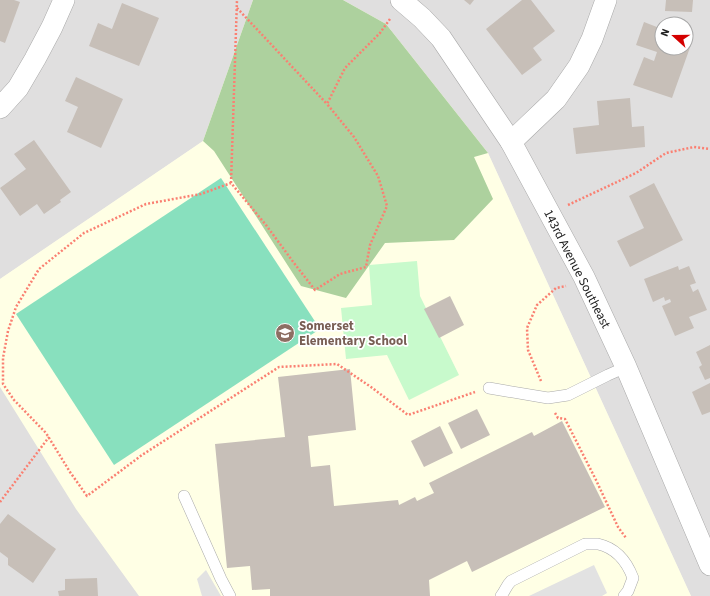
<svg xmlns="http://www.w3.org/2000/svg" width="710" height="596" viewBox="0 0 710 596" font-family="'Source Sans 3',sans-serif">
	<rect width="100%" height="100%" fill="#f2efe9"/>
	<g fill="#e0dfdf" fill-rule="evenodd">
		<path d="M 0,0 L 253,0 L 203,141 L 0,279 Z"/>
		<path d="M 343,0 L 710,0 L 710,596 L 691,596 L 488,153 L 386,24 ZM 662,24 L 686,24 L 686,48 L 662,48 Z"/>
		<path d="M 0,379 L 151,596 L 0,596 Z"/>
	</g>
	<path fill="#ffffe5" d="M 253,0 L 343,0 L 386,24 L 488,153 L 691,596 L 139,596 L 76,509 L 0,387 L 0,279 L 203,141 Z"/>
	<path fill="#add19e" d="M 253,0 L 343,0 L 386,24 L 488,153 L 474,157 L 493,199 L 454,240 L 385,243 L 346,298 L 301,286 L 214,151 L 203,141 Z"/>
	<path fill="#c8facc" d="M 417,261 L 420,296 L 459,375 L 409,400 L 387,355 L 346,359 L 341,308 L 372,305 L 369,265 Z"/>
	<path fill="#88e0be" d="M 221,178 L 320,329 L 114,465 L 16,314 Z"/>
	<g fill="#e2e2e2">
		<path d="M 594,565 L 607,593 L 602,596 L 529,596 Z"/>
		<path d="M 206,570 L 221,596 L 202,596 L 197,579 Z"/>
	</g>
	<g fill="#c7bfb8">
		<path d="M 0,0 L 14,0 L 20,2 L 5,43 L 0,41 Z"/>
		<path d="M 464,0 L 474,0 L 470,5 Z"/>
		<path d="M 522,0 L 531,0 L 555,31 L 533,48 L 542,60 L 522,75 L 486,29 Z"/>
		<path d="M 666,0 L 693,0 L 692,12 L 665,11 Z"/>
		<path d="M 122,3 L 159,18 L 139,66 L 89,46 L 98,23 L 112,29 Z"/>
		<path d="M 644,22 L 662,29 L 662,48 L 686,48 L 686,37 L 693,39 L 672,98 L 633,85 L 644,57 L 654,61 L 657,52 L 636,45 Z"/>
		<path d="M 76,77 L 123,99 L 101,148 L 67,132 L 78,107 L 65,101 Z"/>
		<path d="M 630,98 L 632,127 L 644,126 L 645,147 L 576,154 L 573,128 L 599,125 L 597,101 Z"/>
		<path d="M 34,140 L 71,192 L 60,200 L 61,202 L 44,214 L 37,204 L 20,216 L 0,188 L 26,169 L 14,154 Z"/>
		<path d="M 654,183 L 683,240 L 630,267 L 617,241 L 644,228 L 629,196 Z"/>
		<path d="M 678,266 L 679,270 L 689,266 L 696,283 L 690,285 L 693,292 L 698,289 L 707,310 L 689,317 L 694,328 L 675,336 L 662,306 L 671,302 L 670,299 L 665,301 L 664,297 L 653,302 L 644,279 Z"/>
		<path d="M 450,296 L 464,325 L 439,338 L 424,309 Z"/>
		<path d="M 710,345 L 710,378 L 705,380 L 699,367 L 702,365 L 696,352 Z"/>
		<path d="M 350,369 L 356,430 L 308,436 L 311,467 L 330,465 L 334,506 L 398,500 L 399,505 L 415,497 L 417,501 L 434,493 L 429,483 L 532,432 L 534,436 L 562,421 L 605,507 L 472,572 L 467,561 L 429,580 L 430,596 L 270,596 L 270,589 L 252,590 L 250,566 L 227,568 L 215,444 L 285,437 L 278,377 Z"/>
		<path d="M 710,383 L 710,412 L 702,415 L 692,392 Z"/>
		<path d="M 477,409 L 490,435 L 461,449 L 448,423 Z"/>
		<path d="M 440,426 L 453,453 L 424,467 L 411,441 Z"/>
		<path d="M 8,514 L 56,549 L 33,583 L 8,565 L 8,558 L 0,552 L 0,524 Z"/>
		<path d="M 97,578 L 98,596 L 59,596 L 58,591 L 65,590 L 65,579 Z"/>
	</g>
	<g fill="none" stroke-linecap="round" stroke-linejoin="round">
		<defs>
			<g id="service">
				<path d="M 489,388 L 548,398 L 568,395 L 608,375 L 626,367"/>
				<path d="M 184,496 L 221,579 L 230,596"/>
				<path d="M 501,596 C 505,591 506,586 511,581 L 585,544 C 589,544 594,544 598,544 C 616,548 627,562 633,578 L 628,591 L 624,596"/>
			</g>
			<g id="minor">
				<path d="M 401,0 L 422,18 L 441,38 L 511,142 L 584,277 L 626,367 L 710,565"/>
				<path d="M 0,108 L 18,88 L 35,59 L 52,27 L 64,0"/>
				<path d="M 511,142 L 556,99 L 579,66 L 592,39 L 606,0"/>
			</g>
		</defs>
		<use href="#service" stroke="#a9a9a9" stroke-width="12"/>
		<use href="#minor" stroke="#a9a9a9" stroke-width="22"/>
		<g stroke="#fa8072" stroke-width="2.5" stroke-dasharray="2 2" stroke-linecap="butt">
			<path d="M 237,8 L 327,104"/>
			<path d="M 390,19 L 380,33 L 345,68 L 327,104 L 354,137 L 378,176 L 387,206 L 370,245 L 366,267 L 340,274 L 315,290 L 294,263 L 266,225 L 231,183 L 201,194 L 146,204 L 84,233 L 39,269 L 16,307 L 8,331 L 3,358 L 3,384 L 14,400 L 46,433 L 70,472 L 87,496 L 142,455 L 279,367 L 337,364 L 371,387 L 408,415 L 475,392"/>
			<path d="M 231,183 L 237,0"/>
			<path d="M 568,205 L 636,173 L 666,153 L 694,147 L 710,149"/>
			<path d="M 541,381 L 528,350 L 527,328 L 537,305 L 556,288 L 566,286"/>
			<path d="M 555,413 L 558,418 L 565,419 L 596,480 L 618,527 L 626,538"/>
			<path d="M 0,502 L 49,437"/>
		</g>
		<use href="#service" stroke="#fff" stroke-width="11"/>
		<use href="#minor" stroke="#fff" stroke-width="21"/>
	</g>
	<defs>
		<symbol id="school-disc" viewBox="-11 -11 22 22"><circle r="9.5" fill="#8d6e63" stroke="#fff"/><path d="M0-5L7-2L0 1L-7-2ZM-4 1L0 2.5L4 1V4Q0 6-4 4Z" fill="#fff"/></symbol>
	</defs>
	<g fill-rule="evenodd">
		<use href="#school-disc" x="274" y="322" width="22" height="22"/>
	</g>
	<g text-anchor="middle" dominant-baseline="central" stroke-width="3.5" stroke-linejoin="round" paint-order="stroke">
		<g font-size="13" fill="#222" stroke="#fff">
			<text transform="translate(577 269) rotate(63)">143rd Avenue Southeast</text>
		</g>
		<g font-size="13" font-weight="bold" fill="#785e54" stroke="#fff" text-anchor="start">
			<text x="299" y="326">Somerset<tspan x="299" dy="15">Elementary School</tspan></text>
		</g>
	</g>
	<g transform="translate(674 36) rotate(291)"><circle r="19" fill="#ffffff" stroke="#a7a7a7"/>
	<path d="M0-3L7 15L0 10L-7 15Z" fill="#d40000"/>
	<text y="-6" font-size="11" font-weight="bold" text-anchor="middle" fill="#222222">N</text>
	</g>
</svg>
